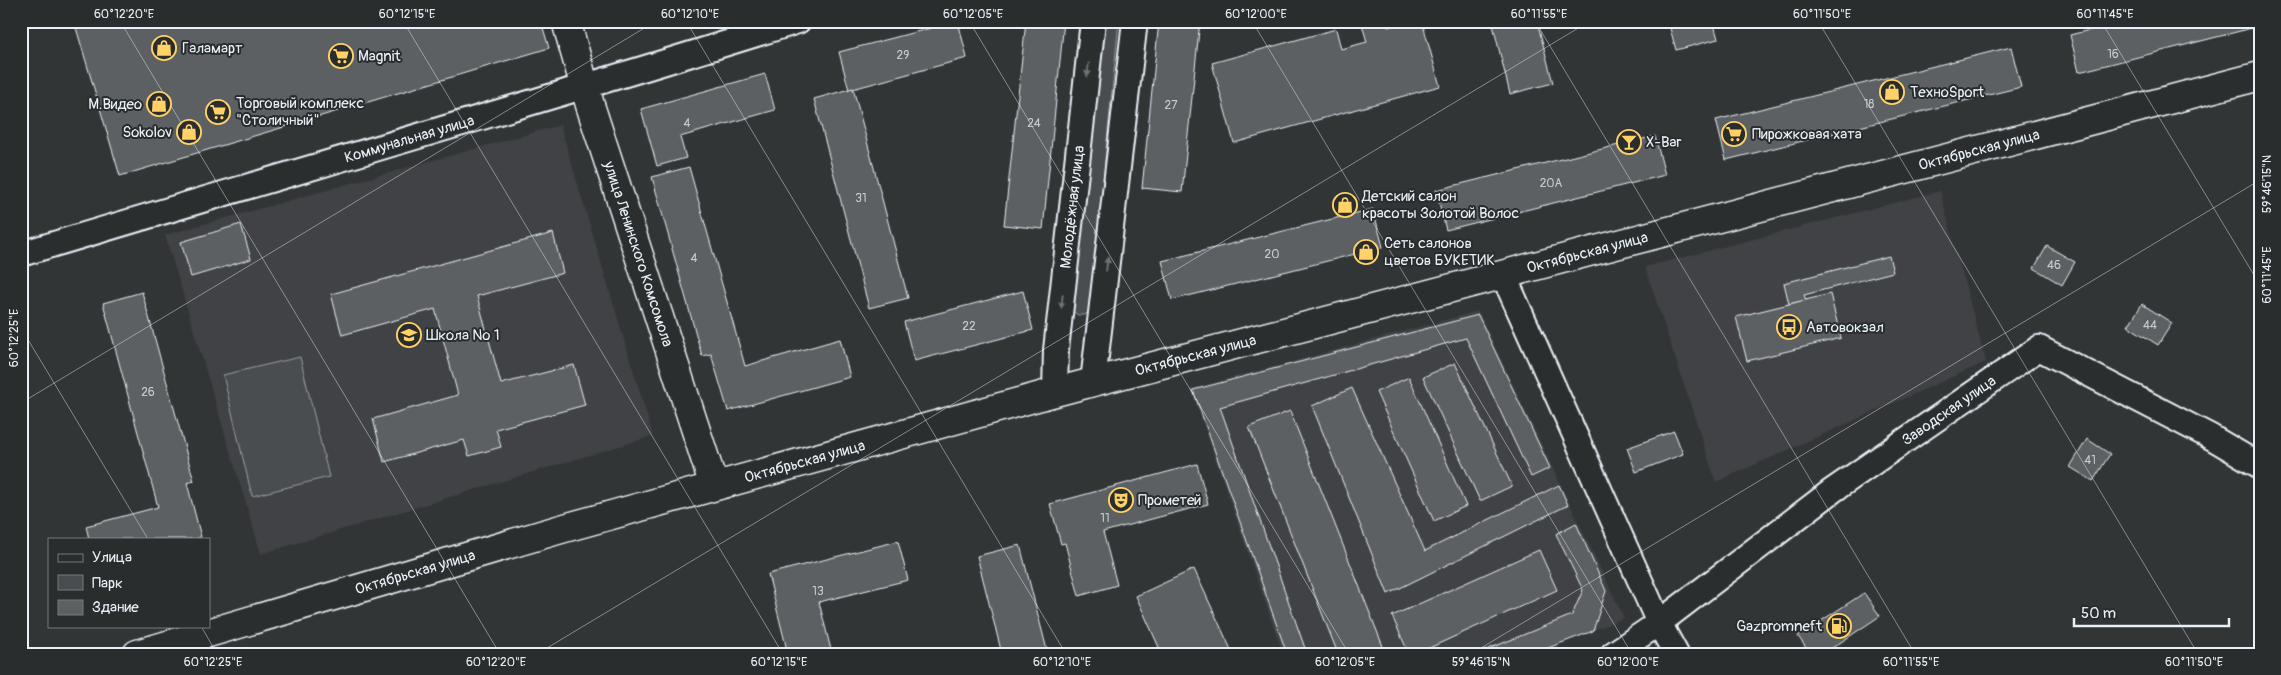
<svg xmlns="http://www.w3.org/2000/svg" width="2281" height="675" viewBox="0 0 2281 675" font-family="Pangolin,sans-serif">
	<rect width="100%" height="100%" fill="#323536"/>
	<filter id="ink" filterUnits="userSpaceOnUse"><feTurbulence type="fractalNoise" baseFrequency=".02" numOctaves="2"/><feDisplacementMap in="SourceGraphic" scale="10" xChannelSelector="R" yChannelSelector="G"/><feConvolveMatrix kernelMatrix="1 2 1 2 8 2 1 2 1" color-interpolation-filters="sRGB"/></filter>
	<g filter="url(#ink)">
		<g fill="#3f4244">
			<path d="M 560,125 L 653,436 L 261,554 L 165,235 Z"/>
			<path d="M 1940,191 L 1986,362 L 1716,482 L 1645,267 Z"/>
			<path d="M 1478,311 L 1624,618 L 1535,654 L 1283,654 L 1191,389 Z"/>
		</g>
		<g fill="#494d4f" stroke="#989fa4">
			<path d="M 1102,21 L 1119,21 L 1090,310 L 1085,315 L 1078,315 L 1072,311 Z"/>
			<path d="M 300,357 L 329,477 L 252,496 L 223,375 Z"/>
		</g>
		<g fill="#5c6063" stroke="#e8f1f8">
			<path d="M 74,21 L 541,21 L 549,48 L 120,176 Z"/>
			<path d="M 958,21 L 967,58 L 849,90 L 839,52 Z"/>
			<path d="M 1026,21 L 1064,21 L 1043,229 L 1004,225 Z"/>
			<path d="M 1159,21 L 1200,21 L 1182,192 L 1142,188 Z"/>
			<path d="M 1361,21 L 1386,21 L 1388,27 L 1406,21 L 1422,21 L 1440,86 L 1234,143 L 1212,63 L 1336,29 L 1341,49 L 1367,42 Z"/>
			<path d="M 1386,21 L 1406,21 L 1388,27 Z"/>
			<path d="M 1492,21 L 1537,21 L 1553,83 L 1510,94 Z"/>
			<path d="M 1668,21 L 1713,21 L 1718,39 L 1676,50 Z"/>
			<path d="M 2125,21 L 2260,21 L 2260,26 L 2079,72 L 2070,35 Z"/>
			<path d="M 2011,47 L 2021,87 L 1726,160 L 1716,120 Z"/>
			<path d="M 765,74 L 775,110 L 680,137 L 686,158 L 657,166 L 641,109 Z"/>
			<path d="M 853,88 L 908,298 L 869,308 L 814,99 Z"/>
			<path d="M 1655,136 L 1665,175 L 1446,230 L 1436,190 Z"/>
			<path d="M 689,167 L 745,366 L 840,339 L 850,377 L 728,411 L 711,354 L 702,356 L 652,177 Z"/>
			<path d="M 1373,209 L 1383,247 L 1172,300 L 1162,261 Z"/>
			<path d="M 241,224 L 251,259 L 191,277 L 181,242 Z"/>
			<path d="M 553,233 L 563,273 L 477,296 L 501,384 L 574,365 L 585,405 L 496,429 L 501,447 L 469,456 L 464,440 L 384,462 L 373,419 L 458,395 L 435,309 L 342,335 L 331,294 Z"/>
			<path d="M 2047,246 L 2075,262 L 2062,285 L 2034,268 Z"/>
			<path d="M 1889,256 L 1893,272 L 1804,295 L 1806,300 L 1789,304 L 1784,283 Z"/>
			<path d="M 1023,291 L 1033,330 L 914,361 L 904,322 Z"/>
			<path d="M 142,292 L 194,481 L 187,483 L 201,537 L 194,539 L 89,539 L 86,526 L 158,507 L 103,303 Z"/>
			<path d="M 1830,294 L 1841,338 L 1747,361 L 1736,317 Z"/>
			<path d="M 2142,304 L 2172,323 L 2158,345 L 2128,326 Z"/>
			<path d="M 1478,315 L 1550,468 L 1531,477 L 1466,338 L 1220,407 L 1307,654 L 1287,654 L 1193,390 Z"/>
			<path d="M 1455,363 L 1512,486 L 1480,501 L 1423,377 Z"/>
			<path d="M 1409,377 L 1466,506 L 1434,521 L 1376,392 Z"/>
			<path d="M 1352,388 L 1425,551 L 1559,485 L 1568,505 L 1388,594 L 1312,406 Z"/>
			<path d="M 1290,411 L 1386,654 L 1338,654 L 1249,427 Z"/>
			<path d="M 1674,431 L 1683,454 L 1636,472 L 1627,448 Z"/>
			<path d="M 2087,439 L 2110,454 L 2093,481 L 2070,467 Z"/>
			<path d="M 1197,464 L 1208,504 L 1103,532 L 1117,585 L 1079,596 L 1065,543 L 1061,544 L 1050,504 Z"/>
			<path d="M 1576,523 L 1606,591 L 1593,631 L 1532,654 L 1476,654 L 1572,615 L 1583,590 L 1556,534 Z"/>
			<path d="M 898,541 L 908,580 L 819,602 L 832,654 L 788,654 L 768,574 Z"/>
			<path d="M 1020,545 L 1048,654 L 1002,654 L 977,556 Z"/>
			<path d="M 1539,550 L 1557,590 L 1416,654 L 1409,654 L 1392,616 Z"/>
			<path d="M 1194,569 L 1233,654 L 1162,654 L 1136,596 Z"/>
			<path d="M 1864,593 L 1880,616 L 1823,654 L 1810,654 L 1798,636 Z"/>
		</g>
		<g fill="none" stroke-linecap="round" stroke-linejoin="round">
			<defs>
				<g id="street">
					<path id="s1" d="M 21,254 C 280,176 540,102 798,21"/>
					<path d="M 1503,274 L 1659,623 L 1676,654"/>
					<path d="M 1093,382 L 1135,21"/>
					<path id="s2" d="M 1055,392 L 1056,350 L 1093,21"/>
					<path id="s3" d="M 1613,654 L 1659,623 L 1832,491 L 2039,348 L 2211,437 L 2260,466"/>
				</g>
				<g id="secondary">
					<path id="s4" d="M 566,21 L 590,105 L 714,486"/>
					<path id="s5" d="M 137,654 L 561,529 L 1055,392 L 2260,76"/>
				</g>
			</defs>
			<use href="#street" stroke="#e8f1f8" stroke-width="28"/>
			<use href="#secondary" stroke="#e8f1f8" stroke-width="31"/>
			<use href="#street" stroke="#2a2d2e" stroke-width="24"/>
			<use href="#secondary" stroke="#2a2d2e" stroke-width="28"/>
		</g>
		<defs><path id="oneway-solid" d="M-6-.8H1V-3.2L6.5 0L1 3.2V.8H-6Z" transform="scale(1.25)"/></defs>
		<g fill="#6c7275">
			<use href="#oneway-solid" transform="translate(1088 70) rotate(96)"/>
			<use href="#oneway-solid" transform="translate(1107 264) rotate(-83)"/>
			<use href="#oneway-solid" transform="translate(1062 301) rotate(96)"/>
		</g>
	</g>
	<path fill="none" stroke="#e8f1f8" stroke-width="1" stroke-opacity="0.45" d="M 120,21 L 500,654M 403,21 L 783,654M 686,21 L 1066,654M 969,21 L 1349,654M 1252,21 L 1632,654M 1535,21 L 1915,654M 1818,21 L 2198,654M 2101,21 L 2260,285M 21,328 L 148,539M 21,403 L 656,21M 201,626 L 217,654M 537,654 L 1590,21M 1471,654 L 2260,180"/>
	<defs>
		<symbol id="shop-ring" viewBox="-11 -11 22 22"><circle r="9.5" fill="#2a2d2e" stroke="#ffd166" stroke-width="1.5"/><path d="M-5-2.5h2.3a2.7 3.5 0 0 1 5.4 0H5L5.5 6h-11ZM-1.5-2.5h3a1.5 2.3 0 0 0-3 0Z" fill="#ffd166"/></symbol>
		<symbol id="supermarket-ring" viewBox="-11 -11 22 22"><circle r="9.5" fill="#2a2d2e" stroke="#ffd166" stroke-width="1.5"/><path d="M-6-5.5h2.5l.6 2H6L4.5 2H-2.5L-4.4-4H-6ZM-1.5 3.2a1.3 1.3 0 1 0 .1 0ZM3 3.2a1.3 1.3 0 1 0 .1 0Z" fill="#ffd166"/></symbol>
		<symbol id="bar-ring" viewBox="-11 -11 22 22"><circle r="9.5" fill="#2a2d2e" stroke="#ffd166" stroke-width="1.5"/><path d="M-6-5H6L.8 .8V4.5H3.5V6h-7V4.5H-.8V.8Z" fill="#ffd166"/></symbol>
		<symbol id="bus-ring" viewBox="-11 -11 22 22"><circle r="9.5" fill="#2a2d2e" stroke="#ffd166" stroke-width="1.5"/><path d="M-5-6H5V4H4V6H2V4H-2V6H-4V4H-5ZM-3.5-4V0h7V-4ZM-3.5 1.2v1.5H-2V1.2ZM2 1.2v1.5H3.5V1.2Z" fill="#ffd166"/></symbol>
		<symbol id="school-ring" viewBox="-11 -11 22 22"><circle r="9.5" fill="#2a2d2e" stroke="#ffd166" stroke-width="1.5"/><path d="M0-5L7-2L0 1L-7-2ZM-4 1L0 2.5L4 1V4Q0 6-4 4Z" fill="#ffd166"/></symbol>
		<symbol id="theatre-ring" viewBox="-11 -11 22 22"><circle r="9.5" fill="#2a2d2e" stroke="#ffd166" stroke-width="1.5"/><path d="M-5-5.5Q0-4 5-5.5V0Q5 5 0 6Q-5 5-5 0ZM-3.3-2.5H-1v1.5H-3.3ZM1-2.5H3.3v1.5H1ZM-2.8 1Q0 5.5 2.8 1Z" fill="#ffd166"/></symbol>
		<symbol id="fuel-ring" viewBox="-11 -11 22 22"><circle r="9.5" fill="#2a2d2e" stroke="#ffd166" stroke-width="1.5"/><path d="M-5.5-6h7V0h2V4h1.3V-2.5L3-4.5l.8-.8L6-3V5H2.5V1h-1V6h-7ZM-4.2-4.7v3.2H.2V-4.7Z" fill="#ffd166"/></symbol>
	</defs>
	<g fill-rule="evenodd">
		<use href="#shop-ring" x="150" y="34" width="28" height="28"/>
		<use href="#supermarket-ring" x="327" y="42" width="28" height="28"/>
		<use href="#shop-ring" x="1878" y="78" width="28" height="28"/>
		<use href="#shop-ring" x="145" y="90" width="28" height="28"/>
		<use href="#supermarket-ring" x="204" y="98" width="28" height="28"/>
		<use href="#shop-ring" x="175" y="118" width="28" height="28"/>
		<use href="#supermarket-ring" x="1720" y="120" width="28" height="28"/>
		<use href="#bar-ring" x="1615" y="128" width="28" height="28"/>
		<use href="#shop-ring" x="1331" y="191" width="28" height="28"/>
		<use href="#shop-ring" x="1352" y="238" width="28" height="28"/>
		<use href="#bus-ring" x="1775" y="313" width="28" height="28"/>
		<use href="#school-ring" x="395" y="321" width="28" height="28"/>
		<use href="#theatre-ring" x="1107" y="486" width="28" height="28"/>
		<use href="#fuel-ring" x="1825" y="612" width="28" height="28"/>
	</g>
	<g text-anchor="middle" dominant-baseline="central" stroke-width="4" stroke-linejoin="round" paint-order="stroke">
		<g font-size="12" fill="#c5cdd3">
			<text x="2113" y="54">16</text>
			<text x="903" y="55">29</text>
			<text x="1869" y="104">18</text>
			<text x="1171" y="105">27</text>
			<text x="687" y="123">4</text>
			<text x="1034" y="123">24</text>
			<text x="1551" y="183">20А</text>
			<text x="861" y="198">31</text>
			<text x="1272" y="254">20</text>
			<text x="694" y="258">4</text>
			<text x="2054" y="265">46</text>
			<text x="2150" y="325">44</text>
			<text x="969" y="326">22</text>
			<text x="148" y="392">26</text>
			<text x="2090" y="460">41</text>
			<text x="1105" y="518">11</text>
			<text x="818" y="591">13</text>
		</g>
		<g font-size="15" fill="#e8f1f8" stroke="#2a2d2e" text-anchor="start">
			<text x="182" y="48">Галамарт</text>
			<text x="358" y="56">Magnit</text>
			<text x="1910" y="92">ТехноSport</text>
			<text x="236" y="103">Торговый комплекс<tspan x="236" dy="17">"Столичный"</tspan></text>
			<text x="142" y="104" text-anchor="end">М.Видео</text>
			<text x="172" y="132" text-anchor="end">Sokolov</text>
			<text x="1752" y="134">Пирожковая хата</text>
			<text x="1646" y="142">X-Bar</text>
			<text x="1362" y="196">Детский салон<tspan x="1362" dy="17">красоты Золотой Волос</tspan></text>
			<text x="1384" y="243">Сеть салонов<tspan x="1384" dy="17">цветов БУКЕТИК</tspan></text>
			<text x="1806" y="327">Автовокзал</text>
			<text x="426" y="335">Школа № 1</text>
			<text x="1138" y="500">Прометей</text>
			<text x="1822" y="626" text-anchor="end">Gazpromneft</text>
		</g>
		<g font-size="15" fill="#e8f1f8" stroke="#2a2d2e">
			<text stroke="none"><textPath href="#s1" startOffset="405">Коммунальная улица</textPath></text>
			<text stroke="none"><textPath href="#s5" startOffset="1910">Октябрьская улица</textPath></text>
			<text stroke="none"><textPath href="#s2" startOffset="186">Молодёжная улица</textPath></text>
			<text stroke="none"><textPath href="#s5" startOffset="1505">Октябрьская улица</textPath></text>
			<text stroke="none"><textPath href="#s4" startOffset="244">улица Ленинского Комсомола</textPath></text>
			<text stroke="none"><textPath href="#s5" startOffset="1100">Октябрьская улица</textPath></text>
			<text stroke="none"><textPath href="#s3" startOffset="415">Заводская улица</textPath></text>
			<text stroke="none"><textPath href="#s5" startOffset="695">Октябрьская улица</textPath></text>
			<text stroke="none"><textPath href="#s5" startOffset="290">Октябрьская улица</textPath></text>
		</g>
	</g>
	<rect width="2281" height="675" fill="none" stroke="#2a2d2e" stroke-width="55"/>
	<rect x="48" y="538" width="162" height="90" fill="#2a2d2e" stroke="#767b7f"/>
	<rect x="58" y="554" width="25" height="8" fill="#2a2d2e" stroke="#767b7f"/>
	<text x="92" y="562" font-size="15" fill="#e8f1f8">Улица</text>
	<rect x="58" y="575" width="25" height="15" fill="#494d4f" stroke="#767b7f"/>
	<text x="92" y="588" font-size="15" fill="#e8f1f8">Парк</text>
	<rect x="58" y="600" width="25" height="15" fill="#5c6063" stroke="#767b7f"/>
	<text x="92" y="612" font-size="15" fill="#e8f1f8">Здание</text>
	<path d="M2074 618v8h155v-8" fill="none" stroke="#e8f1f8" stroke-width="2.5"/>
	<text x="2081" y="618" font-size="15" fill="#e8f1f8" stroke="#2a2d2e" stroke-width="4" paint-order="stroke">50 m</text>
	<rect x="28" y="28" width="2226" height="620" fill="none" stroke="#e8f1f8" stroke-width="2"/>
	<g font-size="12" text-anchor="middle" fill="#e8f1f8">
		<text x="124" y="18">60°12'20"E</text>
		<text x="407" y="18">60°12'15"E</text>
		<text x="690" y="18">60°12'10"E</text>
		<text x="973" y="18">60°12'05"E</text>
		<text x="1256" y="18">60°12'00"E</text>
		<text x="1539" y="18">60°11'55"E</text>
		<text x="1822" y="18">60°11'50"E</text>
		<text x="2105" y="18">60°11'45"E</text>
		<text transform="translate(2267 184) rotate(-90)" y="4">59°46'15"N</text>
		<text transform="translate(2267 275) rotate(-90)" y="4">60°11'45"E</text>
		<text transform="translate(14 338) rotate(-90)" y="4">60°12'25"E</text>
		<text x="213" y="666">60°12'25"E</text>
		<text x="496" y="666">60°12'20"E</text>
		<text x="779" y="666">60°12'15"E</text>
		<text x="1062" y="666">60°12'10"E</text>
		<text x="1345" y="666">60°12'05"E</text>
		<text x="1481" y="666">59°46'15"N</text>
		<text x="1628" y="666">60°12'00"E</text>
		<text x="1911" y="666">60°11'55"E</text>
		<text x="2194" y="666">60°11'50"E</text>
	</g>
</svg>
